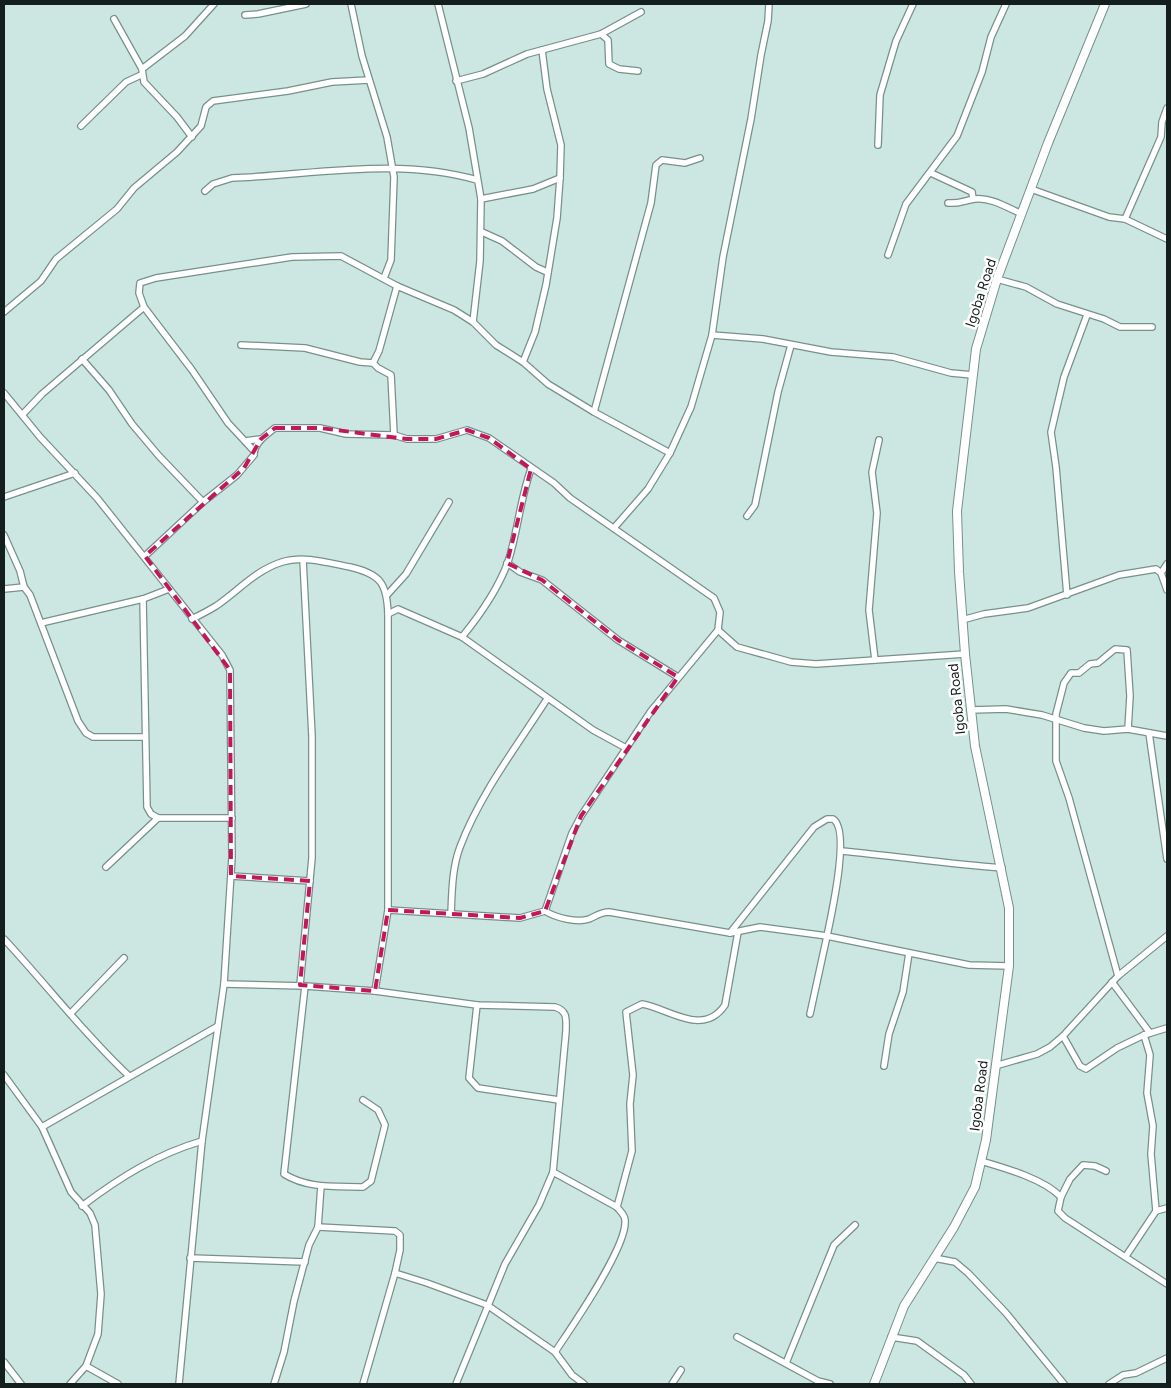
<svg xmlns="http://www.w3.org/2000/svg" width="1171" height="1388" viewBox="0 0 1171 1388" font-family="Figtree,sans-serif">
	<rect width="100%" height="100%" fill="#cce7e1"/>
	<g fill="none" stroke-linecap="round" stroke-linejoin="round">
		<defs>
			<g id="street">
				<path d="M 351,4 L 362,56 L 387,137 L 394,177 L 391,260 L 384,278"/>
				<path d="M 438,4 L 469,128 L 481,199 L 480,261 L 473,322"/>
				<path d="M 245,15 L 258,14 L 306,4"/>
				<path d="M 114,19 L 142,69 L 144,82 L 177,117 L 192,137"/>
				<path d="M 601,34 L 608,40 L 609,64 L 619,69 L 638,71"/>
				<path d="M 142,69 L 185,36 L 214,4"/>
				<path d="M 456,81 L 483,74 L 527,54 L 601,34 L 641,12"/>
				<path d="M 81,126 L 126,82 L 141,75"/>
				<path d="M 878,145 L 880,95 L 896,41 L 913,4"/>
				<path d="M 931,173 L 972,192 L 973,199"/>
				<path d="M 1031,189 L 1109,217 L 1125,219 L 1167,239"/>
				<path d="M 205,191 L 213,184 L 232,178 C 312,175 398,157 477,180"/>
				<path d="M 481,199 L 533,189 L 560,178"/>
				<path d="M 948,203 C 960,204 965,200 975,199 C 991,197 1008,208 1022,214"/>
				<path d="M 1125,219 L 1161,137 L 1162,122 L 1167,108"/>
				<path d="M 482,232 L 502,241 L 536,267 L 547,272"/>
				<path d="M 888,255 L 906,204 L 957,136 L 982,72 L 991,37 L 1006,4"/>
				<path d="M 997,279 L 1026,287 L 1057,304 L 1104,319 L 1120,327 L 1152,327"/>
				<path d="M 4,312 L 41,281 L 56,259 L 117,209 L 134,188 L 177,152 L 201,126 L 206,107 L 213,101 L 288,91 L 332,82 L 369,80"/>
				<path d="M 712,335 L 763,339 L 831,352 L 893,357 L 951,373 L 973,375"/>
				<path d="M 241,345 L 305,348 L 360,362 L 373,363 L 379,351 L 397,286"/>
				<path d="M 82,359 L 109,390 L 132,424 L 159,456 L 203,502"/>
				<path d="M 523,362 L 535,332 L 546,285 L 557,218 L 560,178 L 561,145 L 547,89 L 542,50"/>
				<path d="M 373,363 L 378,368 L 391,375 L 394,435"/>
				<path d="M 4,393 L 40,437 L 97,498 L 222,655 L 230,670 L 232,857 L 224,984 L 202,1141 L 179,1384"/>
				<path d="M 594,412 L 651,203 L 656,165 L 662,160 L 685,163 L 700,158"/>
				<path d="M 23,414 L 42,394 L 144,307"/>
				<path d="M 245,441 L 261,439"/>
				<path d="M 254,451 L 228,423 L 192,370 L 144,307 L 139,293 L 140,283 L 156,278 L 292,257 L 341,256 L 397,286 L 454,310 L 473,322 L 496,345 L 523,362 L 548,384 L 594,412 L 670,453"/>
				<path d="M 4,497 L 75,473"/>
				<path d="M 747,516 L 755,505 L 778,392 L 791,345"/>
				<path d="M 614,528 L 648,489 L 670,453 L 691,407 L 712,335 L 723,257 L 751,119 L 761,55 L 768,21 L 769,4"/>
				<path d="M 4,535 L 20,571 L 24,587 L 30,595 L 78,721 L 86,733 L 93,737 L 145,737"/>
				<path d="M 145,556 L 203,502 L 237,475 L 254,455 C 254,443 266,435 275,428 L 320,428 L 346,434 L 394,435 L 407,439 L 436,439 L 467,430 L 489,438 L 554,483 L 570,498 L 714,598 L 720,612 L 718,630 L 651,711 L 581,816 L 572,833 L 545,911 L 520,918 L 388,910"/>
				<path d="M 507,563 L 520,572 L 542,580 L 618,640 L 678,677"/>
				<path d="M 1161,573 L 1167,564"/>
				<path d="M 4,589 L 24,587"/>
				<path d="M 387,595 L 406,574 L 449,502"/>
				<path d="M 1067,595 L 1056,467 L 1051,432 L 1064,377 L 1087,315"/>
				<path d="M 143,599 L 147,807 L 151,814 L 158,818 L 232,818"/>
				<path d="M 388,614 L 398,609 L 462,637 L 593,730 L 626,748"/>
				<path d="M 192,619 C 200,615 208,611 216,606 C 238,591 256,570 282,562 C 304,555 329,563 350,567 C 381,574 387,584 388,614 L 388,910 L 375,991"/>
				<path d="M 962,620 L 984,614 L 1028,608 L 1119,575 L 1156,569 L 1161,573 L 1167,590"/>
				<path d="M 41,623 L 143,599 L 169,589"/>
				<path d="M 718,630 L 737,647 L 791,662 L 816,664 L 965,654"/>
				<path d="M 462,637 C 480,615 498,589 508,562 C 518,531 520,499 531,469"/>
				<path d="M 875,660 L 869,610 L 877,513 L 872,472 L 879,440"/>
				<path d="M 970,710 L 1006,709 L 1042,715 L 1084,728 L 1104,731 L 1128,729 L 1167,736"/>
				<path d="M 1149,733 L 1167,859"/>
				<path d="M 841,851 C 895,856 948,864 1002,868"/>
				<path d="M 106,867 L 158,818"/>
				<path d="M 231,876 L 310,881"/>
				<path d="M 545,911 C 556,918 577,923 589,919 C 596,916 601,912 609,912 L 730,933 L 760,927 L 827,936 L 810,1014"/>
				<path d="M 451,914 C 452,892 452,868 460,847 C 480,794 517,746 547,699"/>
				<path d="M 730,933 L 814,827 L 827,819 L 833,819 C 851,830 831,916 827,936 L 969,965 L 1009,966"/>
				<path d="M 4,939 C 46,984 84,1034 129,1076"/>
				<path d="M 1118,976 L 1069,798 L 1056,761 L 1056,714 L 1064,683 L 1071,673 L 1079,673 L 1090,664 L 1098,663 L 1115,649 L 1127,650 L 1130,696 L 1128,729"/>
				<path d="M 1112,982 L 1150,1033"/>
				<path d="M 224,984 L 305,986 L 375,991 L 477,1005 L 555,1007 C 568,1011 566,1019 566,1031 L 553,1172 L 539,1205 L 505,1264 L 456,1384"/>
				<path d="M 300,985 L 312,858 L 312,736 L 303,560"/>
				<path d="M 305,986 L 284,1174 C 308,1189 336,1186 363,1187 L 371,1181 L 385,1125 L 378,1110 L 363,1100"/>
				<path d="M 477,1005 L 469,1078 L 478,1088 L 559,1100"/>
				<path d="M 71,1013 L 124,958"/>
				<path d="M 1063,1036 L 1080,1066 L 1086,1069 L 1117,1048 L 1144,1035 L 1167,1028"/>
				<path d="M 884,1066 L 889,1034 L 903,992 L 909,953"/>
				<path d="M 995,1066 L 1037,1054 L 1050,1047 L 1063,1036 L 1118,976 L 1167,936"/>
				<path d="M 4,1075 L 42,1127 L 71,1192 L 90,1213 L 95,1225 L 101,1294 L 98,1334 L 86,1366 L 70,1384"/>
				<path d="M 42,1127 L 218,1026"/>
				<path d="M 981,1161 C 1005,1168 1044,1179 1061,1197 L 1058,1211 L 1065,1218 L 1167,1284"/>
				<path d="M 553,1172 L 617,1207"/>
				<path d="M 1061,1197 L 1070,1179 L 1083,1165 L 1095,1166 L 1106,1171"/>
				<path d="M 82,1206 C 119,1178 157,1154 202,1141"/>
				<path d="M 1156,1211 L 1167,1208"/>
				<path d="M 318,1227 L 395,1231 L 400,1235 L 400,1250 L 395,1273 L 363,1384"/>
				<path d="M 1126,1256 L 1156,1211 L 1151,1154 L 1153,1126 L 1147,1093 L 1150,1055 L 1144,1035"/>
				<path d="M 190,1258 L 305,1262"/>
				<path d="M 934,1258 L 955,1262 L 968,1273 L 1006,1313 L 1064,1384"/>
				<path d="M 395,1273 L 427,1283 L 487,1305 L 555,1352 L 572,1375 L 584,1384"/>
				<path d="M 737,1337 L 818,1381 L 830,1384"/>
				<path d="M 891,1337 L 917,1341 L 964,1375 L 971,1384"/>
				<path d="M 555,1352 C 571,1328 628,1246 625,1220 C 625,1215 620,1211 617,1207 L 632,1151 L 630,1104 L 633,1075 L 626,1012 L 642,1004 C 668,1008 703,1038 725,1005 L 738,932"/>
				<path d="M 4,1362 L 21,1384"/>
				<path d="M 786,1363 L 834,1245 L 855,1225"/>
				<path d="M 86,1366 L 118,1384"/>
				<path d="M 274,1384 L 284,1352 L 294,1301 L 309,1245 L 318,1227 L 321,1186"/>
				<path d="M 672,1384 L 681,1370"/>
				<path d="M 1109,1384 L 1123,1375 L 1136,1373 L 1167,1358"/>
			</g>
			<path id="secondary" d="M 874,1384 L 904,1306 L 954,1227 L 975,1187 L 986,1140 L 1009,966 L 1009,908 L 975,746 L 965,654 L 959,572 L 957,511 L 976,349 L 997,279 L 1048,143 L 1105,4"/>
		</defs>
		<use href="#street" stroke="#77908b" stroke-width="8"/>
		<use href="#secondary" stroke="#77908b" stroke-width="10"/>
		<use href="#street" stroke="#fff" stroke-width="5.5"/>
		<use href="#secondary" stroke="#fff" stroke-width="8"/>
	</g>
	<path fill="none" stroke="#c2185b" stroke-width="4" stroke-dasharray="10 6" stroke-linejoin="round" d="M 275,428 L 320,428 L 407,439 L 436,439 L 467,430 L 489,438 L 531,469 L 507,563 L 542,580 L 618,640 L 678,677 L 581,816 L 545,911 L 520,918 L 388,910 L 375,991 L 300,985 L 310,881 L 231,876 L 230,670 L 145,556 L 244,468 L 261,439 Z"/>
	<g text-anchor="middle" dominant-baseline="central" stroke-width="5" stroke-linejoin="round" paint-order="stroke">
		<g font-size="14" fill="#141e1c" stroke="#fff">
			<text transform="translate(981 293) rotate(-72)">Igoba Road</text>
			<text transform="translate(957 699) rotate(-96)">Igoba Road</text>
			<text transform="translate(979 1096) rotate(-83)">Igoba Road</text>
		</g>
	</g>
	<rect width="1171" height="1388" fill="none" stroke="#141e1c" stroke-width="10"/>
</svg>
